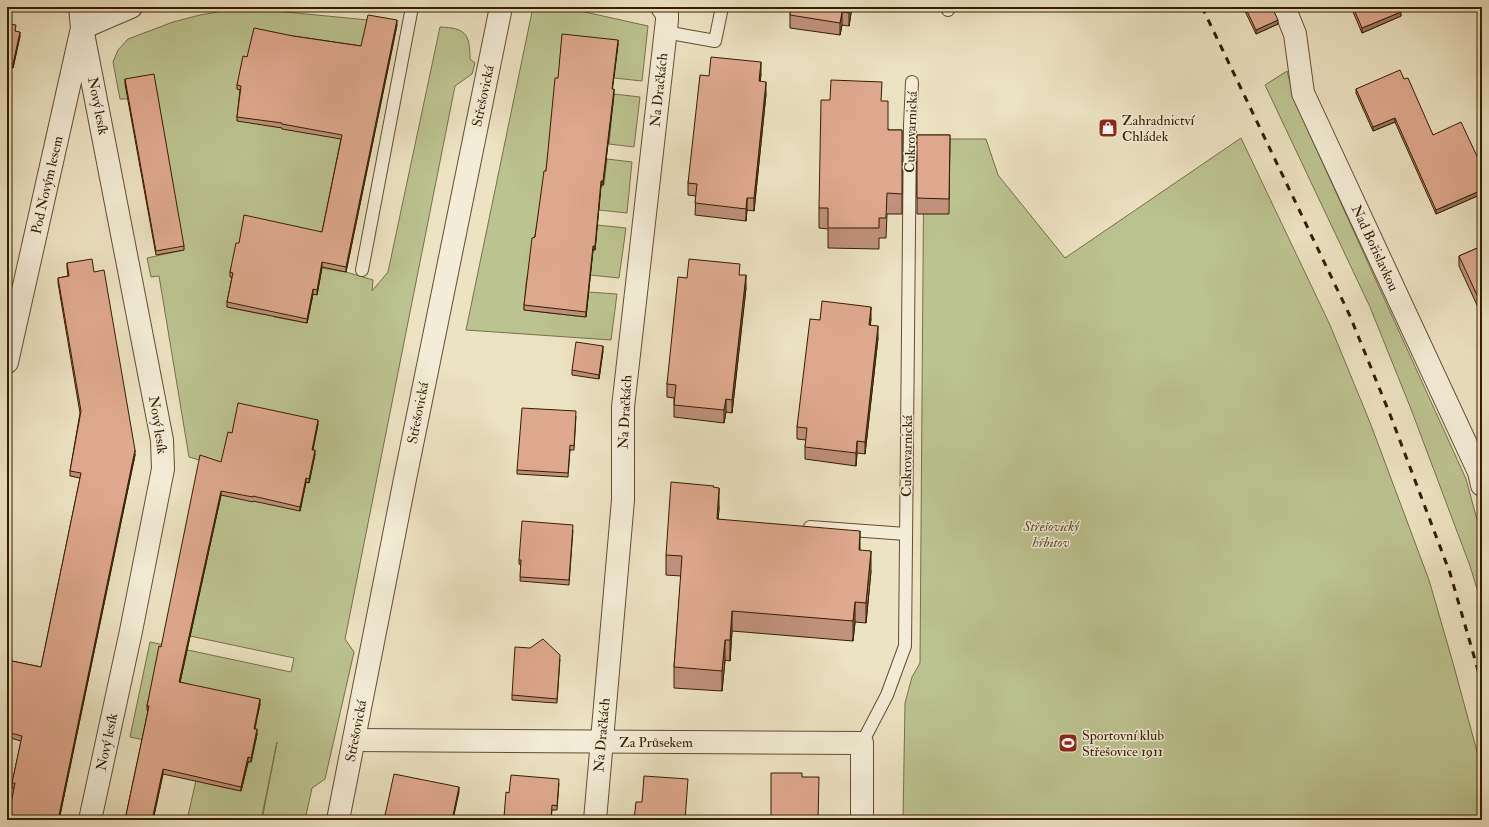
<svg xmlns="http://www.w3.org/2000/svg" width="1489" height="827" viewBox="0 0 1489 827" font-family="'IM FELL Double Pica',serif">
	<rect width="100%" height="100%" fill="#ece3c2"/>
	<filter id="stains"><feTurbulence type="fractalNoise" baseFrequency=".005" numOctaves="4"/><feColorMatrix values="0 0 0 0 .2 0 0 0 0 .09 0 0 0 0 .02 0 0 0 .5 -.17"/></filter>
	<radialGradient id="worn" r=".72"><stop offset=".6" stop-color="#630" stop-opacity="0"/><stop offset="1" stop-color="#630" stop-opacity=".3"/></radialGradient>
	<g fill="#bbc390" stroke="#787048">
		<path d="M 533,7 L 576,10 L 648,26 L 642,81 L 614,78 L 618,44 L 546,176 L 526,283 L 524,310 L 585,317 L 588,292 L 617,294 L 611,340 L 466,330 Z"/>
		<path d="M 265,10 L 368,20 L 322,237 L 233,277 L 227,307 L 261,314 L 274,311 L 274,317 L 307,323 L 313,294 L 317,294 L 322,268 L 346,272 L 373,280 L 372,291 L 388,272 L 440,27 C 465,28 470,33 470,59 L 475,63 L 472,74 L 455,86 L 345,639 L 354,652 L 325,779 L 312,788 L 305,820 L 262,820 L 277,742 L 261,820 L 187,820 L 197,776 L 209,784 L 241,791 L 248,762 L 251,762 L 257,734 L 254,733 L 260,704 L 179,687 L 182,673 L 147,711 L 170,715 L 164,744 L 130,737 L 150,642 L 291,672 L 294,658 L 190,636 L 221,495 L 255,496 L 300,511 L 306,482 L 309,483 L 315,455 L 232,438 L 221,466 L 189,457 L 159,276 L 151,277 L 147,258 L 184,250 L 126,84 L 128,99 L 120,99 L 113,62 L 118,50 L 128,39 L 173,22 L 200,15 L 223,11 Z"/>
		<path d="M 1287,71 L 1296,104 L 1466,479 L 1482,538 L 1482,605 L 1470,566 L 1411,409 L 1370,307 L 1265,85 Z"/>
		<path d="M 614,94 L 640,97 L 634,147 L 609,144 Z"/>
		<path d="M 1241,138 L 1330,325 L 1371,425 L 1429,580 L 1453,663 L 1482,770 L 1482,820 L 903,820 L 905,703 L 912,677 L 920,663 L 924,139 L 986,139 L 998,175 L 1065,258 Z"/>
		<path d="M 607,159 L 632,162 L 627,213 L 599,210 L 601,186 L 603,186 L 604,184 Z"/>
		<path d="M 597,225 L 626,228 L 619,278 L 590,275 L 593,250 L 595,250 Z"/>
	</g>
	<g fill="none" stroke-linecap="round" stroke-linejoin="round">
		<defs>
			<g id="lane">
				<path d="M 948,7 L 948,10"/>
				<path d="M 665,32 L 715,41 L 722,7"/>
				<path d="M 362,270 L 412,7"/>
				<path d="M 810,527 L 906,534"/>
				<path d="M 862,743 L 887,695 L 905,646 L 910,125 L 912,82"/>
			</g>
			<g id="street">
				<path d="M 1284,7 L 1295,34 L 1303,93 L 1479,472 L 1482,485"/>
				<path d="M 82,28 L 162,440 L 163,469 L 131,631 L 90,820"/>
				<path d="M 82,28 L 131,7"/>
				<path d="M 7,362 L 82,28 L 80,7"/>
				<path d="M 354,740 L 862,743 L 862,820"/>
				<path d="M 338,820 L 405,479 L 501,7"/>
				<path d="M 595,820 L 623,500 L 623,407 L 667,20 L 667,14 L 662,7"/>
			</g>
		</defs>
		<use href="#lane" stroke="#634e30" stroke-width="14"/>
		<use href="#street" stroke="#634e30" stroke-width="24"/>
		<use href="#lane" stroke="#f3edd7" stroke-width="12"/>
		<use href="#street" stroke="#f3edd7" stroke-width="22"/>
		<path stroke="#351d00" stroke-width="3" stroke-dasharray="7 7" stroke-linecap="butt" d="M 1202,7 L 1350,316 L 1391,417 L 1450,573 L 1482,684"/>
	</g>
	<g fill="#c0917b" stroke="#351d00">
		<path d="M 784,7 L 852,7 L 849,26 L 842,25 L 840,35 L 790,28 L 790,15 L 791,8 Z"/>
		<path d="M 1243,7 L 1272,7 L 1278,24 L 1256,34 Z"/>
		<path d="M 1351,7 L 1399,7 L 1401,16 L 1362,33 Z"/>
		<path d="M 7,24 L 16,31 L 20,36 L 13,68 L 8,67 L 7,74 Z"/>
		<path d="M 397,25 L 346,272 L 322,267 L 317,295 L 313,294 L 307,323 L 227,307 L 227,302 L 232,277 L 230,277 L 230,272 L 239,243 L 322,232 L 341,139 L 282,129 L 282,128 L 237,121 L 237,117 L 240,90 L 237,89 L 237,85 L 247,57 L 293,36 L 361,46 Z"/>
		<path d="M 618,44 L 612,89 L 614,94 L 603,185 L 601,185 L 595,250 L 593,250 L 586,317 L 524,310 L 524,305 L 535,237 L 546,171 L 558,78 Z"/>
		<path d="M 761,74 L 760,81 L 766,94 L 754,211 L 747,210 L 746,221 L 695,215 L 696,196 L 688,195 L 688,183 L 709,76 Z"/>
		<path d="M 125,79 L 184,246 L 184,250 L 156,255 L 125,84 Z"/>
		<path d="M 1404,79 L 1433,135 L 1482,167 L 1482,194 L 1436,214 L 1395,122 L 1373,131 L 1356,93 L 1356,89 Z"/>
		<path d="M 882,101 L 888,130 L 902,130 L 902,214 L 887,214 L 886,238 L 879,238 L 879,249 L 828,248 L 828,229 L 819,228 L 819,208 Z"/>
		<path d="M 917,135 L 950,135 L 949,214 L 917,214 Z"/>
		<path d="M 1482,246 L 1482,316 L 1459,266 L 1459,256 Z"/>
		<path d="M 67,263 L 94,272 L 135,455 L 59,820 L 8,820 L 14,788 L 12,788 L 12,783 L 21,741 L 7,737 L 7,660 L 41,667 L 80,478 L 70,476 L 70,471 L 80,413 L 58,283 L 58,278 L 68,276 L 67,268 Z"/>
		<path d="M 740,275 L 746,288 L 732,413 L 726,412 L 724,423 L 674,417 L 674,398 L 667,397 L 667,384 L 687,278 Z"/>
		<path d="M 871,319 L 870,325 L 878,338 L 865,454 L 857,453 L 856,466 L 805,459 L 805,447 L 806,440 L 797,439 L 797,427 L 820,320 Z"/>
		<path d="M 603,351 L 599,379 L 572,375 L 572,370 Z"/>
		<path d="M 576,416 L 574,450 L 570,450 L 568,477 L 517,474 L 517,470 Z"/>
		<path d="M 318,424 L 313,450 L 315,454 L 309,483 L 306,482 L 300,511 L 253,501 L 253,502 L 221,495 L 180,682 L 260,704 L 254,729 L 257,734 L 251,762 L 248,762 L 241,791 L 163,774 L 153,820 L 125,820 L 148,711 L 147,710 L 147,706 L 161,647 L 221,462 L 232,433 Z"/>
		<path d="M 714,487 L 719,508 L 718,519 L 860,550 L 871,571 L 866,623 L 855,622 L 853,641 L 732,631 L 730,661 L 725,660 L 722,691 L 674,688 L 674,667 L 681,576 L 666,575 L 666,555 Z"/>
		<path d="M 573,530 L 569,585 L 520,581 L 521,565 L 519,564 L 519,560 Z"/>
		<path d="M 560,659 L 557,703 L 512,700 L 512,695 Z"/>
		<path d="M 559,783 L 557,810 L 552,810 L 551,820 L 504,820 L 504,817 L 509,793 Z"/>
	</g>
	<g fill="#9c7664" stroke="#351d00">
		<path d="M 850,7 L 852,7 L 849,26 L 849,13 Z"/>
		<path d="M 842,12 L 842,25 L 840,35 L 840,23 Z"/>
		<path d="M 1401,12 L 1401,16 L 1362,33 L 1362,28 Z"/>
		<path d="M 397,20 L 397,25 L 346,272 L 346,267 Z"/>
		<path d="M 1278,20 L 1278,24 L 1256,34 L 1256,30 Z"/>
		<path d="M 20,32 L 20,36 L 13,68 L 13,64 Z"/>
		<path d="M 618,40 L 618,44 L 612,93 L 612,89 Z"/>
		<path d="M 761,62 L 761,74 L 759,94 L 759,81 Z"/>
		<path d="M 766,82 L 766,94 L 754,211 L 754,198 Z"/>
		<path d="M 614,89 L 614,94 L 603,185 L 603,181 Z"/>
		<path d="M 1395,118 L 1395,122 L 1373,131 L 1373,127 Z"/>
		<path d="M 601,181 L 601,185 L 595,250 L 595,246 Z"/>
		<path d="M 1482,190 L 1482,194 L 1436,214 L 1436,210 Z"/>
		<path d="M 747,198 L 747,210 L 746,221 L 746,209 Z"/>
		<path d="M 593,246 L 593,250 L 586,317 L 586,312 Z"/>
		<path d="M 322,262 L 322,267 L 317,295 L 317,290 Z"/>
		<path d="M 746,275 L 746,288 L 732,413 L 732,400 Z"/>
		<path d="M 313,289 L 313,294 L 307,323 L 307,319 Z"/>
		<path d="M 871,307 L 871,319 L 869,337 L 869,325 Z"/>
		<path d="M 878,326 L 878,338 L 865,454 L 865,442 Z"/>
		<path d="M 603,346 L 603,351 L 599,379 L 599,375 Z"/>
		<path d="M 726,399 L 726,412 L 724,423 L 724,410 Z"/>
		<path d="M 318,420 L 318,424 L 312,454 L 312,450 Z"/>
		<path d="M 857,441 L 857,453 L 856,466 L 856,453 Z"/>
		<path d="M 135,450 L 135,455 L 59,820 L 58,820 Z"/>
		<path d="M 315,450 L 315,454 L 309,483 L 309,479 Z"/>
		<path d="M 306,478 L 306,482 L 300,511 L 300,507 Z"/>
		<path d="M 719,488 L 719,508 L 717,539 L 717,519 Z"/>
		<path d="M 221,491 L 221,495 L 179,687 L 179,682 Z"/>
		<path d="M 860,531 L 860,552 L 859,550 Z"/>
		<path d="M 871,551 L 871,571 L 866,623 L 866,603 Z"/>
		<path d="M 855,602 L 855,622 L 853,641 L 853,621 Z"/>
		<path d="M 732,611 L 732,631 L 730,661 L 730,640 Z"/>
		<path d="M 725,640 L 725,660 L 722,691 L 722,671 Z"/>
		<path d="M 260,699 L 260,704 L 254,733 L 254,729 Z"/>
		<path d="M 257,729 L 257,734 L 251,762 L 251,758 Z"/>
		<path d="M 248,757 L 248,762 L 241,791 L 241,787 Z"/>
		<path d="M 163,769 L 163,774 L 153,820 L 152,820 Z"/>
		<path d="M 459,787 L 459,792 L 453,820 L 452,820 Z"/>
	</g>
	<g fill="#dfa98f" stroke="#351d00">
		<path d="M 791,7 L 850,7 L 849,13 L 842,12 L 840,23 L 790,15 Z"/>
		<path d="M 1245,7 L 1272,7 L 1278,20 L 1256,30 Z"/>
		<path d="M 1353,7 L 1399,7 L 1401,12 L 1362,28 Z"/>
		<path d="M 368,15 L 397,20 L 346,267 L 322,262 L 317,290 L 313,289 L 307,319 L 227,302 L 233,273 L 230,272 L 236,243 L 239,243 L 244,215 L 322,232 L 342,135 L 282,124 L 282,123 L 237,117 L 241,86 L 237,85 L 243,56 L 247,57 L 254,28 L 293,36 L 361,46 Z"/>
		<path d="M 7,24 L 16,25 L 15,31 L 20,32 L 13,64 L 8,63 L 7,69 Z"/>
		<path d="M 562,34 L 618,40 L 612,89 L 614,89 L 603,181 L 601,181 L 595,246 L 593,246 L 586,312 L 524,305 L 532,238 L 535,237 L 544,171 L 546,171 L 555,78 L 558,78 Z"/>
		<path d="M 711,57 L 761,62 L 759,81 L 766,82 L 754,198 L 747,198 L 746,209 L 695,203 L 697,184 L 688,183 L 700,75 L 709,76 Z"/>
		<path d="M 1400,70 L 1404,79 L 1408,78 L 1433,135 L 1461,122 L 1482,167 L 1482,190 L 1436,210 L 1395,118 L 1373,127 L 1356,89 Z"/>
		<path d="M 154,74 L 184,246 L 156,251 L 125,79 Z"/>
		<path d="M 831,80 L 882,82 L 881,101 L 888,101 L 888,130 L 902,130 L 902,194 L 887,193 L 886,218 L 879,218 L 879,228 L 828,228 L 828,208 L 819,208 L 821,100 L 830,100 Z"/>
		<path d="M 917,135 L 950,135 L 949,199 L 917,198 Z"/>
		<path d="M 1482,246 L 1482,306 L 1459,256 Z"/>
		<path d="M 92,259 L 94,272 L 104,270 L 135,450 L 58,820 L 8,820 L 15,783 L 12,783 L 22,736 L 7,732 L 7,660 L 41,667 L 81,473 L 70,471 L 81,411 L 58,278 L 69,276 L 67,263 Z"/>
		<path d="M 689,259 L 740,264 L 739,275 L 746,275 L 732,400 L 726,399 L 724,410 L 674,405 L 676,385 L 667,384 L 678,277 L 687,278 Z"/>
		<path d="M 822,301 L 871,307 L 869,325 L 878,326 L 865,442 L 857,441 L 856,453 L 805,447 L 807,428 L 797,427 L 810,319 L 820,320 Z"/>
		<path d="M 576,342 L 603,346 L 599,375 L 572,370 Z"/>
		<path d="M 238,403 L 318,420 L 312,450 L 315,450 L 309,479 L 306,478 L 300,507 L 253,496 L 253,497 L 221,491 L 179,682 L 260,699 L 254,729 L 257,729 L 251,758 L 248,757 L 241,787 L 163,769 L 152,820 L 125,820 L 149,706 L 147,706 L 159,646 L 161,647 L 200,455 L 221,462 L 228,432 L 232,433 Z"/>
		<path d="M 522,408 L 576,411 L 574,446 L 570,445 L 568,473 L 517,470 Z"/>
		<path d="M 671,482 L 714,486 L 713,487 L 719,488 L 717,519 L 860,531 L 859,550 L 871,551 L 866,603 L 855,602 L 853,621 L 732,611 L 730,640 L 725,640 L 722,671 L 674,667 L 682,556 L 666,555 Z"/>
		<path d="M 522,521 L 573,525 L 569,580 L 520,577 L 521,560 L 519,560 Z"/>
		<path d="M 543,639 L 560,655 L 557,699 L 512,695 L 515,647 L 530,648 Z"/>
		<path d="M 771,773 L 802,773 L 802,777 L 819,777 L 818,820 L 771,820 Z"/>
		<path d="M 394,774 L 459,787 L 452,820 L 384,820 Z"/>
		<path d="M 511,775 L 559,779 L 557,806 L 552,805 L 551,820 L 507,820 L 508,817 L 504,817 L 506,792 L 509,793 Z"/>
		<path d="M 644,776 L 688,779 L 685,820 L 634,820 L 636,802 L 642,802 Z"/>
	</g>
	<defs>
		<symbol id="shop-square" viewBox="-11 -11 22 22"><rect x="-9" y="-9" width="18" height="18" rx="4" fill="#8f2418" stroke="#f3edd7"/><path d="M-5-2.5h2.3a2.7 3.5 0 0 1 5.4 0H5L5.5 6h-11ZM-1.5-2.5h3a1.5 2.3 0 0 0-3 0Z" fill="#fff"/></symbol>
		<symbol id="stadium-square" viewBox="-11 -11 22 22"><rect x="-9" y="-9" width="18" height="18" rx="4" fill="#8f2418" stroke="#f3edd7"/><path d="M0-5a6.5 5 0 1 0 0 10a6.5 5 0 1 0 0-10ZM-3.5-1.8h7v3.6h-7Z" fill="#fff"/></symbol>
	</defs>
	<g fill-rule="evenodd">
		<use href="#shop-square" x="1097" y="117" width="22" height="22"/>
		<use href="#stadium-square" x="1057" y="732" width="22" height="22"/>
	</g>
	<g text-anchor="middle" dominant-baseline="central" stroke-width="3" stroke-linejoin="round" paint-order="stroke">
		<g font-size="14" fill="#351d00" stroke="#f3edd7">
			<text transform="translate(659 90) rotate(-84)">Na Dračkách</text>
			<text transform="translate(483 96) rotate(-78)">Střešovická</text>
			<text transform="translate(98 106) rotate(79)">Nový lesík</text>
			<text transform="translate(911 132) rotate(-88)">Cukrovarnická</text>
			<text transform="translate(47 185) rotate(-77)">Pod Novým lesem</text>
			<text transform="translate(1375 248) rotate(65)">Nad Bořislavkou</text>
			<text transform="translate(625 412) rotate(-87)">Na Dračkách</text>
			<text transform="translate(418 413) rotate(-79)">Střešovická</text>
			<text transform="translate(158 425) rotate(81)">Nový lesík</text>
			<text transform="translate(907 456) rotate(-89)">Cukrovarnická</text>
			<text transform="translate(356 731) rotate(-79)">Střešovická</text>
			<text transform="translate(602 735) rotate(-85)">Na Dračkách</text>
			<text transform="translate(107 742) rotate(-78)">Nový lesík</text>
			<text x="656" y="742">Za Průsekem</text>
		</g>
		<g font-size="14" fill="#351d00" stroke="#f3edd7" text-anchor="start">
			<text x="1122" y="120">Zahradnictví<tspan x="1122" dy="16">Chládek</tspan></text>
			<text x="1082" y="735">Sportovní klub<tspan x="1082" dy="16">Střešovice 1911</tspan></text>
		</g>
		<g font-size="14" font-style="italic" fill="#5d4f2b" stroke="#f3edd7">
			<text x="1051" y="526">Střešovický<tspan x="1051" dy="16">hřbitov</tspan></text>
		</g>
	</g>
	<rect width="1489" height="827" fill="none" stroke="#ece3c2" stroke-width="24"/>
	<rect x="8" y="8" width="1473" height="811" fill="none" stroke="#351d00" stroke-width="2"/>
	<rect x="12" y="12" width="1465" height="803" fill="none" stroke="#351d00"/>
	<rect width="100%" height="100%" filter="url(#stains)"/>
	<rect width="100%" height="100%" fill="url(#worn)"/>
</svg>
